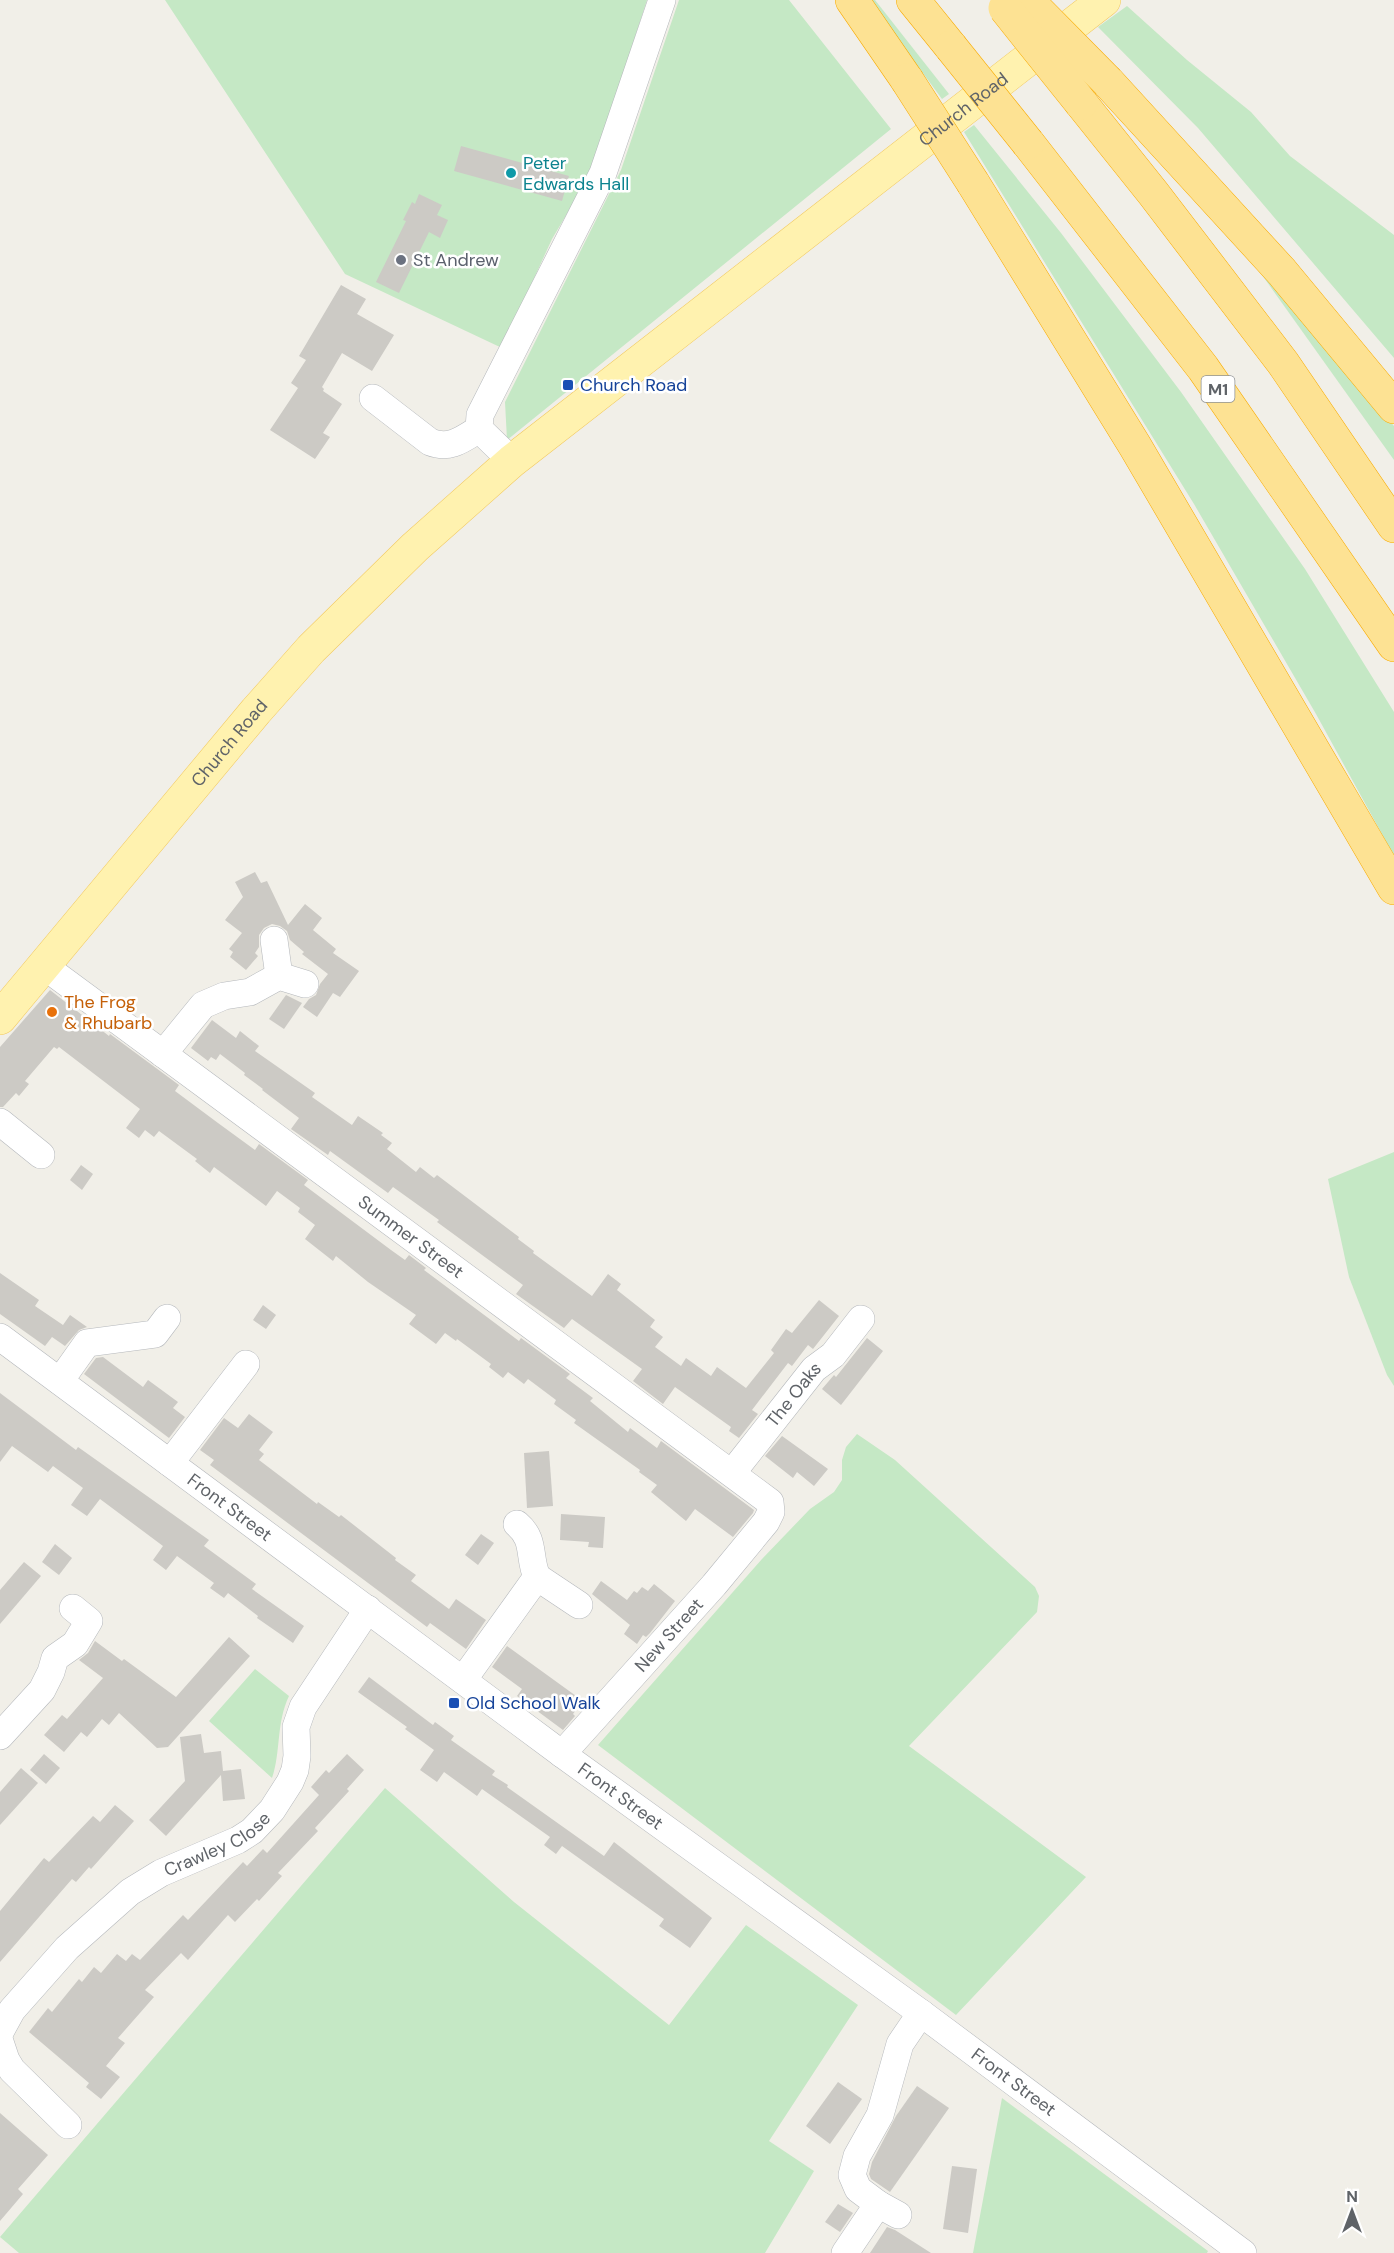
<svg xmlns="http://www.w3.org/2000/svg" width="1394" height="2253" viewBox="0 0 1394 2253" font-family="'DM Sans',sans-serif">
	<rect width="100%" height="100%" fill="#f1efe8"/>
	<g fill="#c5e8c5">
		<path d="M 165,0 L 647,0 L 591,173 L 552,239 L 502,348 L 345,274 Z"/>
		<path d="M 679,0 L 789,0 L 891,129 L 507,440 L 505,402 L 621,170 Z"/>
		<path d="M 869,0 L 875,0 L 949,94 L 942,99 Z"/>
		<path d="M 1127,6 L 1187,60 L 1251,112 L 1290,156 L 1394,235 L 1394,358 L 1198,128 L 1098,27 Z"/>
		<path d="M 974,125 L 1061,233 L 1181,392 L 1305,569 L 1394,712 L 1394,856 L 1316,714 L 1194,504 L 964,132 Z"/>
		<path d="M 1264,273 L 1394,426 L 1394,460 L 1262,275 Z"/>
		<path d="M 1394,1152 L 1394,1386 L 1387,1375 L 1349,1277 L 1328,1179 Z"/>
		<path d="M 857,1434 L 895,1460 L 1035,1587 L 1039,1596 L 1037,1612 L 909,1746 L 1086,1877 L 956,2015 L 598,1745 L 762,1559 L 810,1509 L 834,1492 L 842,1480 L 842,1460 L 846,1447 Z"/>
		<path d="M 255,1669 L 289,1696 C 276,1723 281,1751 272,1778 L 209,1721 Z"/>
		<path d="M 385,1788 L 514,1902 L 669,2025 L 746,1925 L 858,2005 L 769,2141 L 814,2171 L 765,2253 L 19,2253 L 0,2237 Z"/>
		<path d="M 1002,2098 L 1208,2251 L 1207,2253 L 973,2253 Z"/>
	</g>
	<g fill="#cccac5">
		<path d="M 461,146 L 569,176 L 562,201 L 454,171 Z"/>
		<path d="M 419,194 L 442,205 L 437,215 L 448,220 L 440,238 L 429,232 L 399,293 L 376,282 L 406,221 L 403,220 L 412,202 L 415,204 Z"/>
		<path d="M 341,285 L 366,299 L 357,314 L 394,335 L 372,371 L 342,353 L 322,387 L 324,389 L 323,391 L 342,404 L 323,433 L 330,437 L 315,459 L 270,430 L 298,388 L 291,383 L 306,360 L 299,356 Z"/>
		<path d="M 255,872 L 261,883 L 267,881 L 288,925 L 305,904 L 322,918 L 313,930 L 336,949 L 333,953 L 359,971 L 340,997 L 333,993 L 317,1017 L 303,1007 L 309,999 L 316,995 L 320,984 L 328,974 L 302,954 L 304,952 L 290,940 L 287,931 L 280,926 L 272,924 L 264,928 L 259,935 L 259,947 L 255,953 L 258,956 L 246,970 L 230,957 L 233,952 L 229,949 L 242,933 L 225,920 L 243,897 L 235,882 Z"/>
		<path d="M 50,990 L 109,1036 L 110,1034 L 179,1085 L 175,1091 L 218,1123 L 255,1150 L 259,1144 L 308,1180 L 304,1185 L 391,1250 L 405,1260 L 409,1255 L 426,1268 L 424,1270 L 519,1341 L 521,1338 L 570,1374 L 566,1378 L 593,1398 L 590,1401 L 628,1432 L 630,1428 L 657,1448 L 661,1441 L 754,1510 L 753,1513 L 733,1537 L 695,1509 L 686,1521 L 651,1492 L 657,1485 L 639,1472 L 640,1470 L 574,1423 L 576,1420 L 554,1404 L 556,1400 L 528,1379 L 524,1384 L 508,1372 L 503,1378 L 489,1367 L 491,1364 L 457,1339 L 456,1341 L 445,1333 L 436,1344 L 409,1324 L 416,1315 L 368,1282 L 336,1256 L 333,1261 L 305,1239 L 315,1225 L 298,1212 L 300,1208 L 277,1191 L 266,1206 L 214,1167 L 210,1173 L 195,1161 L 197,1159 L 159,1131 L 154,1137 L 145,1130 L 139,1138 L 126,1128 L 140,1109 L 59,1047 L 57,1049 L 54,1047 L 25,1081 L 29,1084 L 19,1096 L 16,1093 L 3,1107 L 0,1107 L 0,1047 Z"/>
		<path d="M 286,995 L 302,1003 L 284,1029 L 269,1019 Z"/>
		<path d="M 212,1020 L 236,1038 L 240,1031 L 259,1046 L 255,1051 L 315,1093 L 312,1097 L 352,1125 L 358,1116 L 383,1133 L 381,1135 L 392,1143 L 387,1149 L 416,1172 L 420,1167 L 434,1178 L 437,1175 L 519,1237 L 518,1239 L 534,1251 L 533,1253 L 592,1296 L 608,1274 L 621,1284 L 617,1290 L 655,1320 L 650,1327 L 663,1337 L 655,1347 L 681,1366 L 686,1358 L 711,1376 L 717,1367 L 746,1388 L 774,1353 L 771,1350 L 786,1329 L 792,1333 L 819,1300 L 839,1316 L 813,1349 L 808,1345 L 792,1366 L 788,1363 L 752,1410 L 758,1414 L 739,1438 L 729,1431 L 731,1427 L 675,1387 L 663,1404 L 633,1381 L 642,1369 L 572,1319 L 564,1328 L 516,1294 L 523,1285 L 437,1222 L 439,1220 L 393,1187 L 388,1193 L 330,1151 L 328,1155 L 291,1129 L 299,1118 L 262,1090 L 263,1089 L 244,1075 L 245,1073 L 220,1054 L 216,1060 L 211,1057 L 208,1061 L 191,1048 Z"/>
		<path d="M 81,1165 L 93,1174 L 82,1190 L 70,1180 Z"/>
		<path d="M 0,1273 L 39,1300 L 35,1306 L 63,1325 L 70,1315 L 87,1327 L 79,1330 L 65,1346 L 52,1337 L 45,1346 L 0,1314 Z"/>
		<path d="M 263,1305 L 276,1315 L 266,1329 L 253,1320 Z"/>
		<path d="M 867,1338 L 883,1351 L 841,1405 L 822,1389 L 834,1375 L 836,1377 Z"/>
		<path d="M 103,1357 L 143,1387 L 148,1380 L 178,1402 L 173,1408 L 185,1417 L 169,1438 L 84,1374 L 96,1358 Z"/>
		<path d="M 0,1393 L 76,1450 L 78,1447 L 209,1540 L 204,1546 L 256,1584 L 252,1589 L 304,1626 L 293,1643 L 257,1618 L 258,1616 L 228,1593 L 224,1598 L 210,1588 L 214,1583 L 177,1556 L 166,1570 L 153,1560 L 163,1546 L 100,1499 L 87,1516 L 71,1505 L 83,1488 L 53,1466 L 48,1472 L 12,1446 L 0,1462 Z"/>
		<path d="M 249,1414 L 273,1432 L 259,1450 L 264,1454 L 259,1460 L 317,1504 L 318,1502 L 339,1517 L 341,1515 L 396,1558 L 395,1560 L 416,1575 L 411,1581 L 449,1609 L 456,1599 L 486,1620 L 466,1649 L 430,1623 L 427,1627 L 210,1465 L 214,1460 L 200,1450 L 224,1418 L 238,1428 Z"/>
		<path d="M 782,1436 L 828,1469 L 814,1486 L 797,1472 L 793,1478 L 765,1456 Z"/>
		<path d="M 549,1451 L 553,1506 L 527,1508 L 524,1453 Z"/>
		<path d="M 561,1514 L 605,1517 L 603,1548 L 588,1547 L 589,1542 L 560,1540 Z"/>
		<path d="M 481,1534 L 494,1543 L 478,1565 L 465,1555 Z"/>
		<path d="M 55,1544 L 72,1558 L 59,1575 L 42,1562 Z"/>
		<path d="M 24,1562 L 41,1576 L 0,1624 L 0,1590 Z"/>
		<path d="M 601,1581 L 627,1600 L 634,1591 L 637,1593 L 642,1587 L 648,1591 L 654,1584 L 675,1601 L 650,1633 L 646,1637 L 643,1635 L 637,1644 L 624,1634 L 630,1625 L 592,1594 Z"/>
		<path d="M 229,1637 L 250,1656 L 168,1747 L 157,1748 L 119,1713 L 109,1725 L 102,1719 L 87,1737 L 81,1732 L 64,1752 L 44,1735 L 62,1715 L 67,1719 L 103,1678 L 79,1660 L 88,1653 L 95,1641 L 122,1661 L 124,1659 L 176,1697 Z"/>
		<path d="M 507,1646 L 583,1701 L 573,1714 L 575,1716 L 563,1730 L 517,1696 L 522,1689 L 492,1667 Z"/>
		<path d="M 369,1677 L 433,1725 L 435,1722 L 454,1736 L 451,1740 L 495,1771 L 492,1775 L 508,1785 L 507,1787 L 604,1856 L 614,1842 L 712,1918 L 690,1948 L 659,1926 L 664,1919 L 562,1846 L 556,1854 L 544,1845 L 550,1837 L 482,1789 L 477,1796 L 444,1772 L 437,1782 L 420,1770 L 434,1750 L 405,1729 L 407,1727 L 358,1692 Z"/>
		<path d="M 201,1734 L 204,1753 L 221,1751 L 223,1771 L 241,1769 L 245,1799 L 223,1801 L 221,1775 L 166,1836 L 149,1820 L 185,1781 L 180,1737 Z"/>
		<path d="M 44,1754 L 60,1768 L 46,1784 L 30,1770 Z"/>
		<path d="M 347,1754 L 364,1770 L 347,1789 L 349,1791 L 315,1828 L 318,1831 L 278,1873 L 282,1876 L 259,1901 L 257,1899 L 235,1922 L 228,1915 L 188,1960 L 181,1953 L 145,1990 L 154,1997 L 118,2038 L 125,2043 L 106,2066 L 120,2077 L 101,2099 L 86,2087 L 89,2083 L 29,2032 L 48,2008 L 52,2012 L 79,1979 L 82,1982 L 94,1967 L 101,1973 L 117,1954 L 126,1961 L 132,1954 L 140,1960 L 183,1915 L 188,1920 L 243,1862 L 247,1866 L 263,1849 L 267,1853 L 319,1795 L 311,1787 L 326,1770 L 329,1773 Z"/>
		<path d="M 21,1768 L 38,1783 L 0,1825 L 0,1792 Z"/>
		<path d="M 115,1805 L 134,1821 L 91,1869 L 89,1867 L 76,1882 L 72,1879 L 0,1962 L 0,1911 L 44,1858 L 49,1862 L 93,1816 L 100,1822 Z"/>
		<path d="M 838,2082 L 862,2099 L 830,2144 L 806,2126 Z"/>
		<path d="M 917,2086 L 949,2108 L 890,2192 L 871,2179 L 869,2174 L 872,2162 L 896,2116 Z"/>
		<path d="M 0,2113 L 48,2155 L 18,2189 L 23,2194 L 0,2221 Z"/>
		<path d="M 952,2166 L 977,2169 L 968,2233 L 943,2229 Z"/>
		<path d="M 838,2204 L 853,2213 L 840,2232 L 825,2222 Z"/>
		<path d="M 887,2227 L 895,2230 L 931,2253 L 870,2253 Z"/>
	</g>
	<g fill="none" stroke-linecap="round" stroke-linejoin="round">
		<defs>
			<g id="minor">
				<path d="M 373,398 L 430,442 C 450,450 463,439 479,429"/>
				<path d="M 512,461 L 479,429 L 480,415 L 603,173 L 662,0"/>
				<path d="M 274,940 L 279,976"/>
				<path id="s1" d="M 44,966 L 770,1502 L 771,1512 L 766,1522 L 714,1585 L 562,1754"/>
				<path d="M 163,1054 L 203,1005 L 224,996 L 250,992 L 279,976 L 305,984"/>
				<path d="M 0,1122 L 41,1155"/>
				<path id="s2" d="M 0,1337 L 562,1754 L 921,2013 L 1243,2253"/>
				<path d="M 60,1381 L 87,1343 L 155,1334 L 167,1318"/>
				<path d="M 170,1463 L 246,1364"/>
				<path id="s3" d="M 732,1473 L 814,1369 L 833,1355 L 861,1319"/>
				<path d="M 537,1577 L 579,1605"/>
				<path d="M 463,1680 L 537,1577 C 528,1557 536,1540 517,1524"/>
				<path d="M 0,1736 L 42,1690 L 51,1672 L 55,1658 L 75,1644 L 89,1621 L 73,1608"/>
				<path id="s4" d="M 0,2032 L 12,2010 L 67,1948 L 130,1892 L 161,1873 L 238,1840 L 252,1831 L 272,1810 L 290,1782 L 295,1770 L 297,1756 L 296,1727 L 303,1707 L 368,1609"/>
				<path d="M 0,2042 L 6,2060 L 12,2070 L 68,2125"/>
				<path d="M 898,2215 L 878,2204 L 858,2189 L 852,2175 L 857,2156 L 880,2115 L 900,2044 L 921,2013"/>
				<path d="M 845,2253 L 878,2204"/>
			</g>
			<g id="major">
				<path id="s5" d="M 0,1018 L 256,711 L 311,649 L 415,547 L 512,461 L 1104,0"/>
			</g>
			<g id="highway">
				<path d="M 852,0 L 907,80"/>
				<path d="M 913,0 L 951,47"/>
				<path d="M 1108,82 L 1282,272 L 1394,407"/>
				<path d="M 1081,103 L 1153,193 L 1283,363 L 1394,526"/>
				<path d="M 1028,143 L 1203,368 L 1394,645"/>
				<path d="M 973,183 L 1135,446 L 1394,888"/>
			</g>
		</defs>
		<use href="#minor" stroke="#b5b8bc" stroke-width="28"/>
		<use href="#major" stroke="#f2c960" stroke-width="34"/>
		<use href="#highway" stroke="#f9ab00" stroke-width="34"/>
		<use href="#minor" stroke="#fff" stroke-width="27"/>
		<use href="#major" stroke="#fff2af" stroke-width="33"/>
		<use href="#highway" stroke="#fde293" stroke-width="33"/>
		<defs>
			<g id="highway-bridge">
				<path d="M 1027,0 L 1108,82"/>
				<path d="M 1005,8 L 1081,103"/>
				<path d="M 951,47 L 1028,143"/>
				<path d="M 907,80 L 973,183"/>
			</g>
		</defs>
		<use href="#highway-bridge" stroke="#f9ab00" stroke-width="34" stroke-linecap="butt"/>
		<use href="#highway-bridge" stroke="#fde293" stroke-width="33"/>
	</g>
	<circle fill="#0f9aa8" stroke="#fff" stroke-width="2" cx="511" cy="173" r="6"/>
	<circle fill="#6b7280" stroke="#fff" stroke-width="2" cx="401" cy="260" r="6"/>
	<g fill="#1a4fb4" stroke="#fff" stroke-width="2">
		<rect x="562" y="379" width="12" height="12" rx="3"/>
		<rect x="448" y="1697" width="12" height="12" rx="3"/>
	</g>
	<circle fill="#e8710a" stroke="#fff" stroke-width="2" cx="52" cy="1012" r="6"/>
	<g text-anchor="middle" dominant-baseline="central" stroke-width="5" stroke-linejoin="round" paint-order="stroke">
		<rect fill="#fff" stroke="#8f9295" stroke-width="1.5" x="1201.5" y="376" width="33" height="26" rx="4.5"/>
		<g font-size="16" font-weight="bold" fill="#5f6368">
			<text x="1218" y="389">M1</text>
		</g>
		<g font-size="18" fill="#5f6368" stroke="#fff">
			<text stroke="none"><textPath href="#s5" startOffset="1330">Church Road</textPath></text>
			<text stroke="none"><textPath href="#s5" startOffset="358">Church Road</textPath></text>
			<text stroke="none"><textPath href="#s1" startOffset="456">Summer Street</textPath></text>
			<text stroke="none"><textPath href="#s3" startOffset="100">The Oaks</textPath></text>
			<text stroke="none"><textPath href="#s2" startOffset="286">Front Street</textPath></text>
			<text transform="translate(669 1635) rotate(-48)">New Street</text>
			<text stroke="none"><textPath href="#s2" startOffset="772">Front Street</textPath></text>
			<text stroke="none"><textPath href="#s4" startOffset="292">Crawley Close</textPath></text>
			<text stroke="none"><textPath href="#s2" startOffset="1258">Front Street</textPath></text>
		</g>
		<g font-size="18" fill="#0d838f" stroke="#fff" text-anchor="start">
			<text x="523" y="163">Peter<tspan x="523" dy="21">Edwards Hall</tspan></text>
		</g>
		<g font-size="18" fill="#5b616d" stroke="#fff" text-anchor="start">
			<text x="413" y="260">St Andrew</text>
		</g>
		<g font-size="18" fill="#164399" stroke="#fff" text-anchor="start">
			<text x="580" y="385">Church Road</text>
			<text x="466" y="1703">Old School Walk</text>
		</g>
		<g font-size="18" fill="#c56008" stroke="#fff" text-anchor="start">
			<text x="64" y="1002">The Frog<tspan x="64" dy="21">&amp; Rhubarb</tspan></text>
		</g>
	</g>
	<g transform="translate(1352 2211)" stroke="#ffffff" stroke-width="4.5" paint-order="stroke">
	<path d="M0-4.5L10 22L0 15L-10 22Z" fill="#5f6368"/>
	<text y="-9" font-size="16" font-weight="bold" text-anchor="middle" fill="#5f6368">N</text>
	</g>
</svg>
